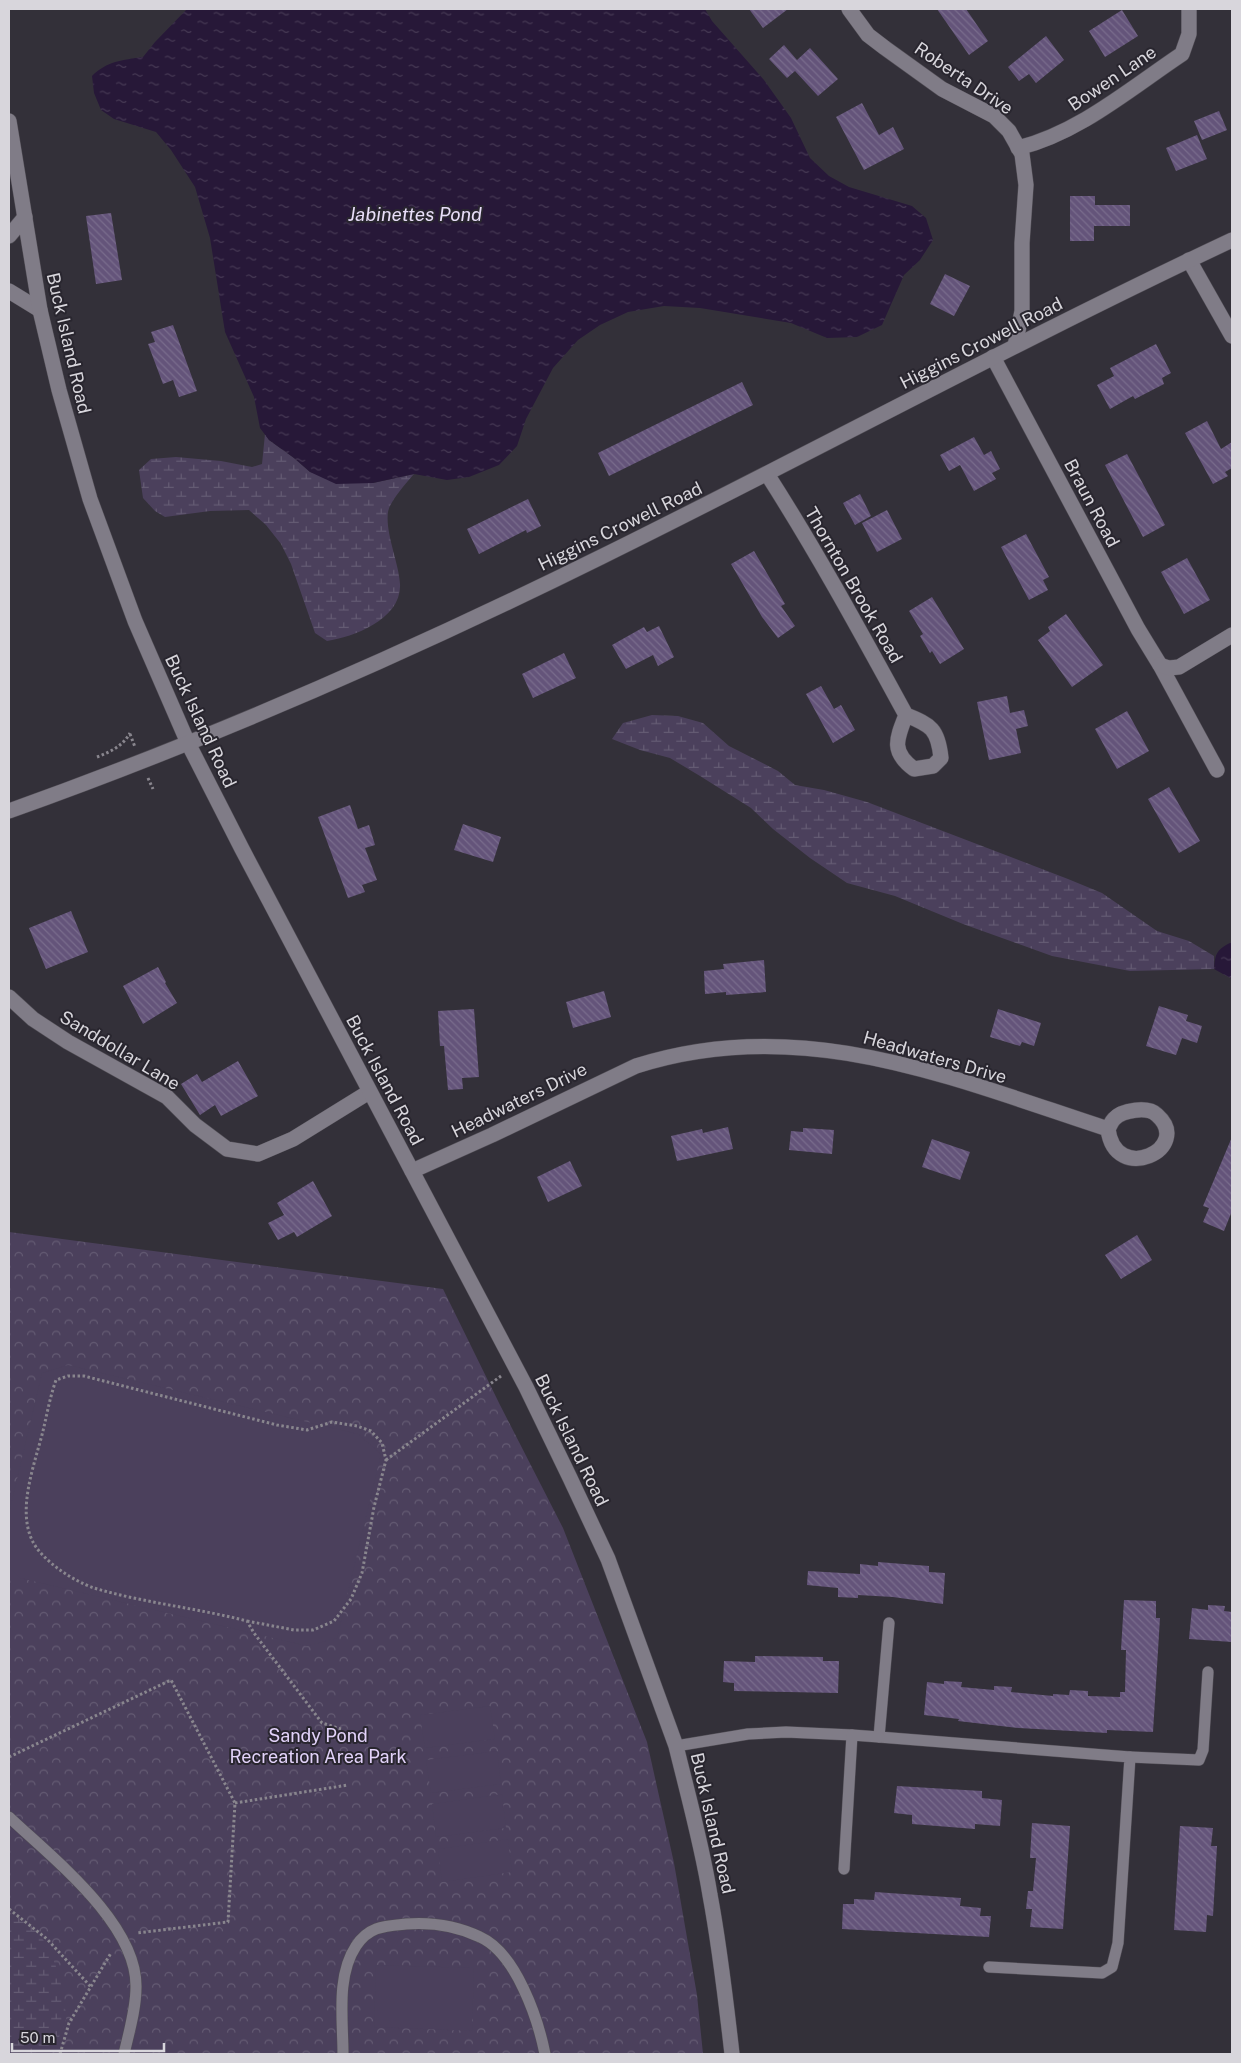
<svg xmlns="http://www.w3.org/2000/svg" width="1241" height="2063" viewBox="0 0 1241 2063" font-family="'Public Sans',sans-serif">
	<defs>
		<pattern id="forest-crowns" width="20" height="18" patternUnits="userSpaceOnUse" patternTransform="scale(1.25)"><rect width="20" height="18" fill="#4b405c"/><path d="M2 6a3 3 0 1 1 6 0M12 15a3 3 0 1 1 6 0" fill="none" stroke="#645b73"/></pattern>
		<pattern id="wetland-marsh" width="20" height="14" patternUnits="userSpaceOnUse" patternTransform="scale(1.25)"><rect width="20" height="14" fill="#4b405c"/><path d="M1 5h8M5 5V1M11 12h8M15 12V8" fill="none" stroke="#645b73"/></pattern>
		<pattern id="water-ripples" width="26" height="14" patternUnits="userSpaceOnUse" patternTransform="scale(1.25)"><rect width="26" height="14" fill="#271838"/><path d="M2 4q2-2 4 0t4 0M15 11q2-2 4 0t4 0" fill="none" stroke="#463954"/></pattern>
		<pattern id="building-back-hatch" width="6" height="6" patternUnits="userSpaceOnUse" patternTransform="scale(1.25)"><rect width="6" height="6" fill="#64547a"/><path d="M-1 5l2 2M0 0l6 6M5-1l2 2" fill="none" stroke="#796c8c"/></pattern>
	</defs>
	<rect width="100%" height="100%" fill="#333039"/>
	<path fill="url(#forest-crowns)" d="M 9,1232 L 443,1289 L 500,1405 L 563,1528 L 647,1742 L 674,1863 L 697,1995 L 703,2054 L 9,2054 Z"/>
	<g fill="url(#wetland-marsh)">
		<path d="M 265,434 L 269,440 L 294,458 L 310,472 L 373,483 L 414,474 C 407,482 390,501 388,512 C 385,533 399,563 400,584 C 402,619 354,637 327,641 L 315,633 L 291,564 L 281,544 L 266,525 L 249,510 L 210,511 L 165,517 L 155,511 L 143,498 L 139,470 L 151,459 L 176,457 L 221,461 L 252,467 L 262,464 Z"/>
		<path d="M 652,715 L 678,716 L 703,723 L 729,746 L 778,771 L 795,785 L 824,790 L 867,802 L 1068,879 L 1102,893 L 1157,931 L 1189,941 L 1214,956 L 1214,969 L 1130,971 L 1052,956 L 963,924 L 895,896 L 847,883 L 810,858 L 773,829 L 751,808 L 700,776 L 670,758 L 640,750 L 612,739 L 623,723 Z"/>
		<path d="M 9,1911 C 44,1924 59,1966 64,2000 C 64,2006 67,2014 66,2019 C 65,2027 54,2048 49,2054 L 9,2054 Z"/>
	</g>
	<g fill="#4b405c">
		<path d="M 68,1365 L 358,1434 L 381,1454 L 337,1638 L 307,1646 L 20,1578 L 9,1567 L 9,1513 L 42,1373 Z"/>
		<path d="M 490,1706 L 495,1739 L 425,1748 L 420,1715 Z"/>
		<path d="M 497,1751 L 501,1784 L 431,1793 L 426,1760 Z"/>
		<path d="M 502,1794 L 506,1828 L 436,1837 L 432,1804 Z"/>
		<path d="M 508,1839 L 512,1872 L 442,1882 L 438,1849 Z"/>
		<path d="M 376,1965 L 474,1968 L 472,2031 L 374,2027 Z"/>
	</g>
	<g fill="url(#water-ripples)">
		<path d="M 187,9 L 705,9 L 712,21 L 764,80 L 791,118 L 810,158 L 829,176 L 849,187 L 912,206 L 926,218 L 933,240 L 920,260 L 904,275 L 882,325 L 857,337 L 827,338 L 791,323 L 700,308 L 664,306 L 628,312 L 600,325 L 578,340 L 553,368 L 526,419 L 517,446 L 499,465 L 469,477 L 447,480 L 414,474 L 373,483 L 336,484 L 310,472 L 294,458 L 269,440 L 260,428 L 254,397 L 225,332 L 210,238 L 195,187 L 171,150 L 156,132 L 114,119 L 101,110 L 94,93 L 92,76 C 107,61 122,60 143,57 L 155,42 Z"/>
		<path d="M 1232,942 L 1232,979 L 1214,969 C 1215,953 1217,949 1232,942 Z"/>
	</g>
	<g fill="url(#building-back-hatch)">
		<path d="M 749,9 L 788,9 L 763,28 Z"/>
		<path d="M 937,9 L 966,9 L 988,41 L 969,55 Z"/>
		<path d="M 1122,10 L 1138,36 L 1105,57 L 1089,31 Z"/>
		<path d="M 1046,36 L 1064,60 L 1036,83 L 1029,74 L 1019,81 L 1008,67 Z"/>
		<path d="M 784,45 L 797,60 L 810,48 L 838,79 L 818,96 L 795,71 L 787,78 L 769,59 Z"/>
		<path d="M 862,103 L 879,135 L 893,127 L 904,149 L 864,170 L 836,117 Z"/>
		<path d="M 1219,111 L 1227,130 L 1202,140 L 1194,121 Z"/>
		<path d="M 1197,135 L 1207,159 L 1176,171 L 1166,148 Z"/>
		<path d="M 1070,196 L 1095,196 L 1095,205 L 1130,205 L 1130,226 L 1094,226 L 1094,241 L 1070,241 Z"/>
		<path d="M 111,213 L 122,280 L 96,284 L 86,216 Z"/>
		<path d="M 945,274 L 970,286 L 954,316 L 930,304 Z"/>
		<path d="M 173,325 L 197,391 L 179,397 L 173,380 L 163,384 L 148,344 L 155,342 L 151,332 Z"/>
		<path d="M 1156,344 L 1171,373 L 1162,378 L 1164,384 L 1135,399 L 1133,396 L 1110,409 L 1097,385 L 1114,376 L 1110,368 Z"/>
		<path d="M 742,382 L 753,405 L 609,476 L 598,453 Z"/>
		<path d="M 1207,421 L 1221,449 L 1232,442 L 1232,468 L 1225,472 L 1228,476 L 1213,484 L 1185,433 Z"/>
		<path d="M 974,437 L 984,455 L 991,451 L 1000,469 L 992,473 L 996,479 L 974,491 L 960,465 L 949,471 L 940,455 Z"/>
		<path d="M 1127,454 L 1165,525 L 1143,537 L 1105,465 Z"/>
		<path d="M 860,494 L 871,516 L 855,525 L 843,503 Z"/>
		<path d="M 528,499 L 541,526 L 527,533 L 526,530 L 479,554 L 467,529 Z"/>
		<path d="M 887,510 L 902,539 L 877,552 L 862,523 Z"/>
		<path d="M 1026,534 L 1049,577 L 1043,580 L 1048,590 L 1029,600 L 1001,547 Z"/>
		<path d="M 754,551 L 785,604 L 781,606 L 795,626 L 778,638 L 762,617 L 731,564 Z"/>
		<path d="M 1187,558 L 1210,600 L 1184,614 L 1161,572 Z"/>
		<path d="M 932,597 L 964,649 L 940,664 L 932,651 L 930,653 L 920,636 L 923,634 L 909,611 Z"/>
		<path d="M 1066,614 L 1103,665 L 1072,687 L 1038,640 L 1050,631 L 1048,627 Z"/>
		<path d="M 659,626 L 674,657 L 658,666 L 653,655 L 626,669 L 612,645 L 644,627 L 647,632 Z"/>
		<path d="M 564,653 L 576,678 L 533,698 L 522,674 Z"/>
		<path d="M 821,686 L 834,709 L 841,705 L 855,730 L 833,743 L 806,694 Z"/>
		<path d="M 1007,696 L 1010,713 L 1024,710 L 1028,726 L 1016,729 L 1021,753 L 989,760 L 977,702 Z"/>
		<path d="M 1127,711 L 1149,751 L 1117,769 L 1095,729 Z"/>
		<path d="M 1169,787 L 1200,841 L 1179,853 L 1148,799 Z"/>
		<path d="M 350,805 L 358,829 L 369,825 L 375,845 L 365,848 L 377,880 L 362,885 L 365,892 L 348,898 L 318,817 Z"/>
		<path d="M 463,824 L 501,837 L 493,862 L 454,850 Z"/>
		<path d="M 71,911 L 88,952 L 46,969 L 29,928 Z"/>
		<path d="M 764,960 L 766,992 L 726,995 L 726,992 L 705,994 L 704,971 L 724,969 L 723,964 Z"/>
		<path d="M 158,967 L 166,982 L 165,983 L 177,1003 L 143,1024 L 123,986 Z"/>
		<path d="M 604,991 L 611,1017 L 573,1028 L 566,1002 Z"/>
		<path d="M 1159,1006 L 1188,1015 L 1186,1021 L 1202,1026 L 1197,1043 L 1182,1038 L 1176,1055 L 1146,1046 Z"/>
		<path d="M 474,1009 L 479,1077 L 462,1078 L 463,1089 L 448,1090 L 444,1046 L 440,1046 L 438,1011 Z"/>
		<path d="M 998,1009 L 1041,1023 L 1034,1046 L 1022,1042 L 1020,1046 L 990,1037 Z"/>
		<path d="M 238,1061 L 258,1096 L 221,1116 L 215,1105 L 200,1115 L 181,1084 L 197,1074 L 202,1082 Z"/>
		<path d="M 728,1127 L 733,1149 L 677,1161 L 671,1136 L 702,1129 L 703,1133 Z"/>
		<path d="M 803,1128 L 834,1130 L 832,1154 L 789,1150 L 791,1131 L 803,1132 Z"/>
		<path d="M 1232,1137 L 1232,1211 L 1224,1231 L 1203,1222 L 1209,1208 L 1203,1206 Z"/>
		<path d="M 932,1139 L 970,1152 L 960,1180 L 922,1167 Z"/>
		<path d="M 570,1161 L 582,1186 L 548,1202 L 537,1177 Z"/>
		<path d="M 313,1181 L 332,1216 L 297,1237 L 294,1232 L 278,1240 L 268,1223 L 284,1215 L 277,1203 Z"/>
		<path d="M 1137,1235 L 1152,1260 L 1121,1279 L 1105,1255 Z"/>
		<path d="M 878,1562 L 929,1566 L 929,1572 L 945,1573 L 943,1604 L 893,1597 L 858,1595 L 858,1598 L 838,1597 L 838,1588 L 807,1585 L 808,1571 L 860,1574 L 860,1564 L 878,1566 Z"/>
		<path d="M 1124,1600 L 1156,1601 L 1156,1618 L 1160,1618 L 1153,1732 L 1107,1730 L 1107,1733 L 1019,1728 L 958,1721 L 959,1719 L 924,1715 L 927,1682 L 944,1684 L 944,1681 L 962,1682 L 961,1687 L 994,1690 L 994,1686 L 1012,1687 L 1011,1692 L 1053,1696 L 1053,1694 L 1069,1695 L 1070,1690 L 1088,1691 L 1088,1696 L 1120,1697 L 1120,1692 L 1125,1692 L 1126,1650 L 1121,1650 Z"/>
		<path d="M 1208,1605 L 1225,1606 L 1224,1611 L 1232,1612 L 1232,1642 L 1189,1639 L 1192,1608 L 1208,1610 Z"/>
		<path d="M 755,1656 L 823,1657 L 823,1661 L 839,1661 L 838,1693 L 734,1691 L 734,1683 L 723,1682 L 724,1661 L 755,1662 Z"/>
		<path d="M 897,1786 L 982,1791 L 982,1798 L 1002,1800 L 1000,1826 L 975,1824 L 975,1829 L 912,1824 L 912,1815 L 894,1813 Z"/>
		<path d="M 1032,1823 L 1070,1826 L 1063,1929 L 1030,1927 L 1032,1909 L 1026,1909 L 1028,1891 L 1033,1891 L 1036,1858 L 1030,1858 Z"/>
		<path d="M 1180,1826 L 1213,1828 L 1211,1846 L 1217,1846 L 1213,1916 L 1207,1915 L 1206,1932 L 1174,1930 Z"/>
		<path d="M 875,1892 L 961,1898 L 960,1906 L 981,1908 L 980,1916 L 991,1916 L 989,1937 L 842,1929 L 843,1904 L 854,1904 L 854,1899 L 874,1900 Z"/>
	</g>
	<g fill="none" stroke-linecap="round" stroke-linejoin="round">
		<defs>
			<g id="lane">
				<path d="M 889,1623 L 879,1737 L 1130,1757 L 1118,1943 L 1112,1967 L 1102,1973 L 989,1967"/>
				<path d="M 676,1746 L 748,1734 L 786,1732 L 852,1735"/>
				<path d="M 1130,1757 L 1199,1760 L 1203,1750 L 1208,1672"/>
				<path d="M 9,1817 C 51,1857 137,1923 136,1987 C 136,2009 129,2032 124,2054"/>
				<path d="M 844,1869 L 852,1735 L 879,1737"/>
				<path d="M 343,2054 C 343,2020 336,1976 356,1946 C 369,1926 385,1926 406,1924 C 432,1922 457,1926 480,1937 C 516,1953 538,2019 545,2054"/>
			</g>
			<g id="street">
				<path d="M 849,9 L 868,35 L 885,48 L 942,89 L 994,116 L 1009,131 L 1022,154 L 1026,185 L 1022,243 L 1022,311 L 1015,346"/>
				<path d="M 1018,148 C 1079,133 1131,88 1182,54 L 1189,34 L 1189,9"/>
				<path d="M 9,236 L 25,217"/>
				<path d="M 1189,260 L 1232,336"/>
				<path d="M 9,291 L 40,310"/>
				<path d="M 993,357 L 1138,629 L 1160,665 L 1217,770"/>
				<path d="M 767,474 C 817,552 861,633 906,715 C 896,740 891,752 914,769 L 933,766 L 941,758 C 938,729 931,725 906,715"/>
				<path d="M 1160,665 L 1169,668 L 1179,667 L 1232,635"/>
				<path d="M 9,997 L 33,1019 L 68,1042 L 167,1097 L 195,1125 L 227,1149 L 258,1154 L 293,1139 L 369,1092"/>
				<path d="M 412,1171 L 492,1135 L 636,1066 C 802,1013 951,1078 1108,1129 C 1115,1186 1194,1148 1157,1115 C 1148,1106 1122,1110 1114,1119 C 1111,1122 1110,1126 1108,1129"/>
			</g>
			<g id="secondary">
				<path d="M 9,121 L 40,310 L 59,390 L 90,499 L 135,621 L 188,743 L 242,849 L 526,1387 L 570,1478 L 608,1559 L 676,1746 C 688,1795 702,1845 710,1895 C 720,1948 726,2001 732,2054"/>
				<path d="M 9,811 C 211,739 409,652 601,557 C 812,453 1019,340 1232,240"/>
			</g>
		</defs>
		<use href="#lane" stroke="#504d55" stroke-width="12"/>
		<use href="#street" stroke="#504d55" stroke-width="16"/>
		<use href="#secondary" stroke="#504d55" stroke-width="16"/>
		<g stroke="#89868e" stroke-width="3" stroke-dasharray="2.5 2.5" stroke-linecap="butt">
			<path d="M 130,734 L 135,747"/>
			<path d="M 97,757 C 110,752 123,746 130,733"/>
			<path d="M 148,778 L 153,789"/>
			<path d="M 386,1460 L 501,1376"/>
			<path d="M 247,1621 L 294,1630 L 313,1630 L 334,1621 L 351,1599 L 362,1573 L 374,1507 L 386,1460 L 382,1443 L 371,1431 L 357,1426 L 332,1422 L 307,1430 L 277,1425 L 84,1376 L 68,1376 L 56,1380 C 50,1397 47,1414 43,1431 C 35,1463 17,1508 32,1540 C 41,1560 73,1581 94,1588 C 144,1603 197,1608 247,1621 L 254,1633 L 322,1723 L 341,1729"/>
			<path d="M 9,1757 L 171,1680 L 235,1803 L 228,1922 L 137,1933"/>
			<path d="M 235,1803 L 348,1785"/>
			<path d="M 9,1909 L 47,1939 L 91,1987"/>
			<path d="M 60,2054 L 69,2023 L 111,1953"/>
		</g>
		<use href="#lane" stroke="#807c87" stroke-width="11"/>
		<use href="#street" stroke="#807c87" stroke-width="15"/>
		<use href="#secondary" stroke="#807c87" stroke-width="15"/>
	</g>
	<g text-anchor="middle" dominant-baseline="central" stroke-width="4" stroke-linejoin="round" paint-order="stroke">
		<g font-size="18" fill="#d8d6dc" stroke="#29262f">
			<text transform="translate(964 78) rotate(34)">Roberta Drive</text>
			<text transform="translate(1112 78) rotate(-34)">Bowen Lane</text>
			<text transform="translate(69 343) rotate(77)">Buck Island Road</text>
			<text transform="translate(981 343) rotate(-27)">Higgins Crowell Road</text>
			<text transform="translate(1092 503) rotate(62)">Braun Road</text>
			<text transform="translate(620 526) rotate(-26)">Higgins Crowell Road</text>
			<text transform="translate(854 585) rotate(60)">Thornton Brook Road</text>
			<text transform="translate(201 721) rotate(65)">Buck Island Road</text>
			<text transform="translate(120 1050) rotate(31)">Sanddollar Lane</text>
			<text transform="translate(935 1057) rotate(16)">Headwaters Drive</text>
			<text transform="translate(385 1080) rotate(62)">Buck Island Road</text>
			<text transform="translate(519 1100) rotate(-26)">Headwaters Drive</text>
			<text transform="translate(572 1440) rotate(64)">Buck Island Road</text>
			<text transform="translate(713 1823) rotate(77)">Buck Island Road</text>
		</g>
		<g font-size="18" fill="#e3d3fa" stroke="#29262f">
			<text x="318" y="1735">Sandy Pond<tspan x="318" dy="21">Recreation Area Park</tspan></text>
		</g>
		<g font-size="19" font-style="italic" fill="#e8def8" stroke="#29262f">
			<text x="415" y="214">Jabinettes Pond</text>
		</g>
	</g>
	<rect width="1241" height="2063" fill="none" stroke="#d8d6dc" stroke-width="20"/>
	<path d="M12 2043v8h152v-8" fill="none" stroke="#d8d6dc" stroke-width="2.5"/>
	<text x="20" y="2043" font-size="15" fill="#d8d6dc" stroke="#29262f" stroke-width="4" paint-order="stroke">50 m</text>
</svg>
